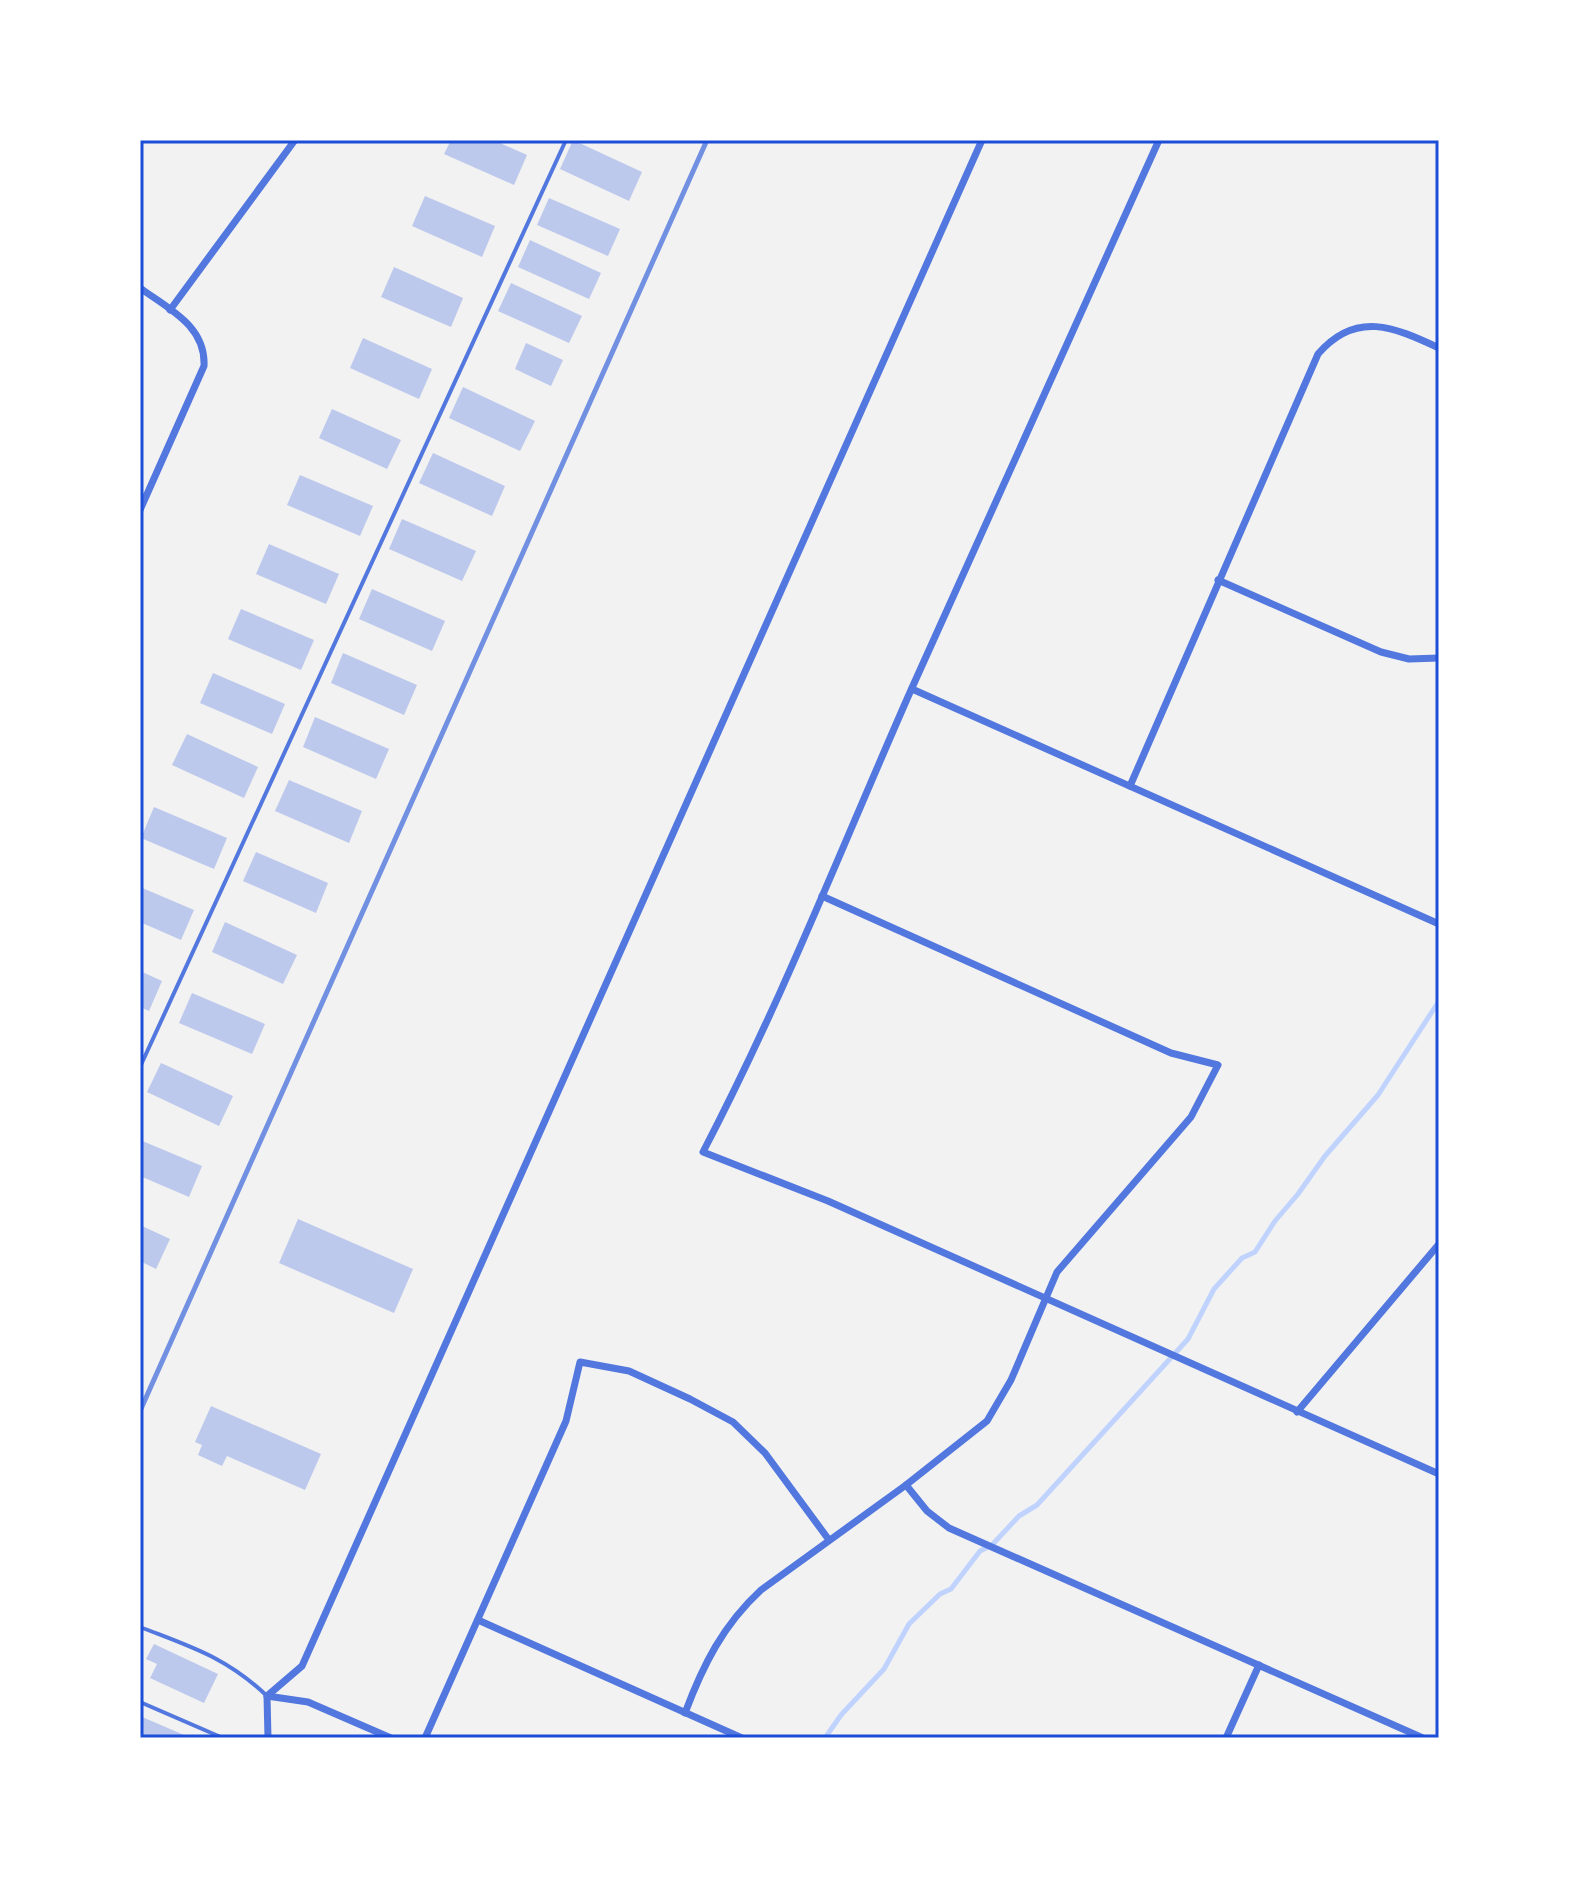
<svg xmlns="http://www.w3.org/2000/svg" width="1579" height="1878" viewBox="0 0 1579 1878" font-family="Karla,sans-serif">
	<rect width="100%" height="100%" fill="#f2f2f2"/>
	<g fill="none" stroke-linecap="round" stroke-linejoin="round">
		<path stroke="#bfd3fe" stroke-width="5" d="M 825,1738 L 841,1715 L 884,1669 L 909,1624 L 940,1594 L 951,1589 L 980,1551 L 992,1545 L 1019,1516 L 1037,1505 L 1188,1339 L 1214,1289 L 1242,1258 L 1255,1252 L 1275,1221 L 1298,1194 L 1325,1156 L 1378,1095 L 1439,1001"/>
	</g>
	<g fill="#bdc9ec">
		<path d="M 451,140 L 493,140 L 527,155 L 514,185 L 444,154 Z"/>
		<path d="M 573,140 L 642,172 L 629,201 L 560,169 Z"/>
		<path d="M 425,196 L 495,226 L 482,257 L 412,226 Z"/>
		<path d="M 549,198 L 620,229 L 608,256 L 537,225 Z"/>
		<path d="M 530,240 L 601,273 L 589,299 L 518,267 Z"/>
		<path d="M 394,267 L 463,298 L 451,327 L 381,297 Z"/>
		<path d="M 511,283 L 582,316 L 569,343 L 498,311 Z"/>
		<path d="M 363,338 L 432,369 L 419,399 L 350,368 Z"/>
		<path d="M 526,343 L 563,360 L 551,386 L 515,369 Z"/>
		<path d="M 463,387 L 535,421 L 520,451 L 449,418 Z"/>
		<path d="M 332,409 L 401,440 L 387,469 L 319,438 Z"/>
		<path d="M 433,453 L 505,486 L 492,516 L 419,483 Z"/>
		<path d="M 300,475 L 373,506 L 360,536 L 287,505 Z"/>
		<path d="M 402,519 L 476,551 L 462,581 L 389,549 Z"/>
		<path d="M 269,544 L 339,574 L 326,604 L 256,574 Z"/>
		<path d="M 372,589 L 445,621 L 432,651 L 359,619 Z"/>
		<path d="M 241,609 L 314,640 L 301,670 L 228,639 Z"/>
		<path d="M 343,653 L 417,685 L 404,715 L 331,683 Z"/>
		<path d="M 213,673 L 285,704 L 272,734 L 200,703 Z"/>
		<path d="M 315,717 L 389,749 L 376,779 L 303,747 Z"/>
		<path d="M 187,734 L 258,767 L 244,798 L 172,765 Z"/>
		<path d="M 289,780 L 362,811 L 349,843 L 275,811 Z"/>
		<path d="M 154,807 L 227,838 L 214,869 L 141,838 Z"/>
		<path d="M 256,852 L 328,883 L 316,913 L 243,881 Z"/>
		<path d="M 140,887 L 194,910 L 181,940 L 140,922 Z"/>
		<path d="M 225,922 L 297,955 L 283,984 L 212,952 Z"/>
		<path d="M 140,971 L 162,981 L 149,1011 L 140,1007 Z"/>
		<path d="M 192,993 L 265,1024 L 252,1054 L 179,1023 Z"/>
		<path d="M 161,1063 L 233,1096 L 219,1126 L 147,1092 Z"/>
		<path d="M 140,1140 L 202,1166 L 189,1197 L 140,1176 Z"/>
		<path d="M 298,1219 L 413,1269 L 394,1313 L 279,1263 Z"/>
		<path d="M 140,1225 L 170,1239 L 156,1269 L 140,1261 Z"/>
		<path d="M 211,1406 L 321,1454 L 305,1490 L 227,1456 L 222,1466 L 198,1455 L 202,1445 L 195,1442 Z"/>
		<path d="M 154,1644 L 218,1674 L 204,1703 L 150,1678 L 157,1664 L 146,1659 Z"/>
		<path d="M 140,1716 L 191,1738 L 140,1738 Z"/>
	</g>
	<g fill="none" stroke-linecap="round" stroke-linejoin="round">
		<g stroke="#5277de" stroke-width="4">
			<path d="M 140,1067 L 566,140"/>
			<path d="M 140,1627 C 191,1647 226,1657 267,1696"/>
			<path d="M 140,1702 L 223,1738"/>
		</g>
		<g stroke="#5277de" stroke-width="7">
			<path d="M 1159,140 C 1077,323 993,506 911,690 C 843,844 781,1003 703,1152 L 828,1201 L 1439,1474"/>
			<path d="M 140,288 C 169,309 206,326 204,366 L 140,510"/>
			<path d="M 170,310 L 295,140"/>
			<path d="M 1218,580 L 1381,652 L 1409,659 L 1439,658"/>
			<path d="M 912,689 L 1439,924"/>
			<path d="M 1130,786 L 1318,354 C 1356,310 1394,327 1439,348"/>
			<path d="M 1297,1412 L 1439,1244"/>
			<path d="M 906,1485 L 927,1511 L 949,1528 L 1423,1738"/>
			<path d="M 478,1620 L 742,1738"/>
			<path d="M 267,1696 L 308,1702 L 391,1738"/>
			<path d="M 685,1713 C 703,1665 723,1625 761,1590 L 906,1485 L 987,1421 L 1011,1380 L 1057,1272 L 1191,1117 L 1218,1065 L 1171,1053 L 822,896"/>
			<path d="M 268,1738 L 267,1696 L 302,1666 L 982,140"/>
			<path d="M 425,1738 L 566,1421 L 580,1362 L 629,1371 L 690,1399 L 733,1422 L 765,1453 L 829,1540"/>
			<path d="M 1226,1738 L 1259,1665"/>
		</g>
		<path stroke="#7290e2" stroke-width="5" d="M 140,1411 L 707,140"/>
	</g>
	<rect width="1579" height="1878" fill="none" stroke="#ffffff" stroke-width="284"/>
	<rect x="142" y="142" width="1295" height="1594" fill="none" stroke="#1d4ed8" stroke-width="3"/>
</svg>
